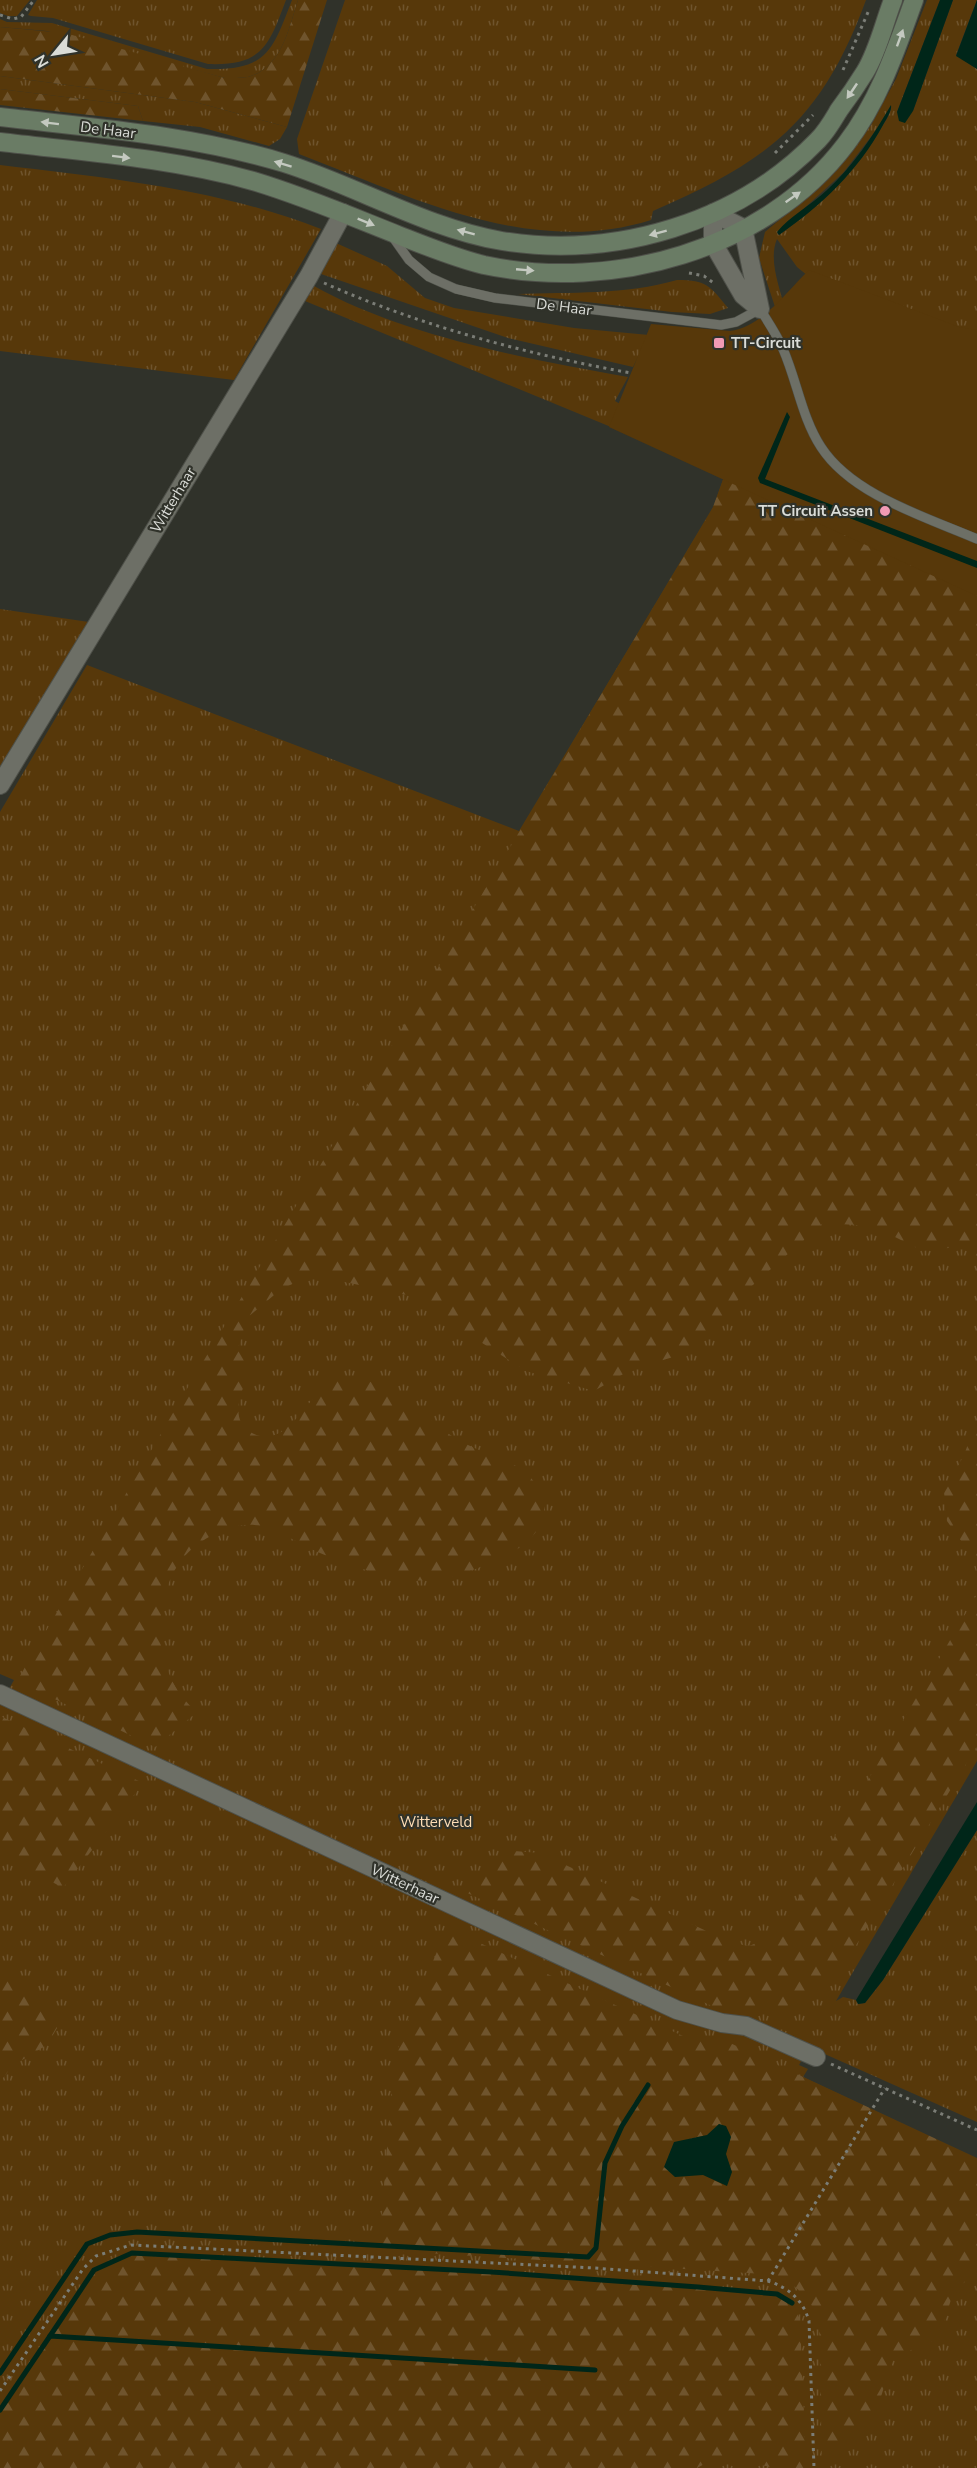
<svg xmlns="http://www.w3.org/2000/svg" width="977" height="2468" viewBox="0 0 977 2468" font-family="'Nunito Sans',sans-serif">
	<defs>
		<pattern id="grass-tufts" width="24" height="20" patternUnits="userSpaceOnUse" patternTransform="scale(1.5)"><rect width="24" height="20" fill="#57380a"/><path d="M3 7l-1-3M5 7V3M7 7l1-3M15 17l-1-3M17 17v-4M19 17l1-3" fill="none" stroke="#6f542d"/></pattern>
		<pattern id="forest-firs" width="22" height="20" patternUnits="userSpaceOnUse" patternTransform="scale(1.5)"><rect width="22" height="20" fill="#57380a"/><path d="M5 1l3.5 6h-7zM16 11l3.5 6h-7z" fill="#6f542d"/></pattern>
	</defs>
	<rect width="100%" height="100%" fill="#30322a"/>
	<g fill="url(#grass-tufts)" fill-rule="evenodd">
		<path d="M 0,0 L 30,0 L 17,16 L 8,16 L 0,13 Z"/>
		<path d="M 37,0 L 286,0 C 269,45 263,66 208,64 L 53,18 L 31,16 L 28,15 Z"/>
		<path d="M 292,0 L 298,0 C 289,27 282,68 248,77 C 241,78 232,78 225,78 L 47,31 L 0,27 L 0,19 L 7,22 L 52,23 L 207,69 C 268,71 273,49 292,0 Z"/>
		<path d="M 345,0 L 866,0 C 821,122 769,160 653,211 L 651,220 C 530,258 409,196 299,154 L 297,139 Z"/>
		<path d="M 927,0 L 940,0 L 897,112 L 913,111 L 953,0 L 977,0 L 956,55 L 977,69 L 977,363 L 849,309 L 797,267 L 777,239 C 768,260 780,288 785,309 L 777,313 L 759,258 L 765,232 L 823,183 L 871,125 L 896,79 ZM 891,106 C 892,110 887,119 883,125 C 857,171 822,204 779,235 L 777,233 L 843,173 L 877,129 Z"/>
		<path d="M 0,76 L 195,102 L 287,127 L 280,139 L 269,146 L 200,127 L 143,121 L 138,106 L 0,89 Z"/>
		<path d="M 0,165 C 109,178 219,189 321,229 L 234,380 L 0,351 Z"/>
		<path d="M 336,243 L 387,266 L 425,298 L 454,308 L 574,328 L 649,335 L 633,367 L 508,338 L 321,274 Z"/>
		<path d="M 677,280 C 707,280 710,286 728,308 L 710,314 L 672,312 L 518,294 C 570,292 626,295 677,280 Z"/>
		<path d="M 314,286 C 403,336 528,359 628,377 L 615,401 L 671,433 L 977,566 L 977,1761 L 836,2001 L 843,1997 L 856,2000 L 858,2004 L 865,2003 L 883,1980 L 977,1830 L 977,2122 L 809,2047 L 799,2065 L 808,2069 L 803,2077 L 977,2159 L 977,2468 L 0,2468 L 0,1705 L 14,1680 L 0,1674 L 0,812 L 87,665 L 519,831 L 713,508 L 725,474 L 305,301 Z"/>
		<path d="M 0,609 L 89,622 L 0,767 Z"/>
	</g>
	<g fill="url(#forest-firs)" fill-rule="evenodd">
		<path d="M 298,0 L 327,0 L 287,127 L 195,102 L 0,76 L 0,27 L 65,33 L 225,78 C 232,78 241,78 248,77 C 282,68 289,27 298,0 Z"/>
		<path d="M 0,89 L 138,106 L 143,121 L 0,105 Z"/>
		<path d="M 725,474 L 977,568 L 977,1258 L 965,1246 L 923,1251 L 891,1235 L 856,1225 L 823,1223 L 745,1292 L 694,1351 L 632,1369 L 594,1391 L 526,1371 L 407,1295 L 340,1281 L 323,1269 L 280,1290 L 248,1317 L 238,1348 L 254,1364 C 245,1382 225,1419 252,1433 C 290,1453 308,1387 338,1380 C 389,1369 427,1427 468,1445 C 488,1455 515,1460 531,1478 C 541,1490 548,1505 542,1520 C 535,1541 512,1554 493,1562 C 468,1572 441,1583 414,1580 C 383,1577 348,1565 320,1553 C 301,1545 284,1533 264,1527 C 249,1522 233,1526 219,1532 C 181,1549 167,1575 161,1615 C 155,1650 171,1690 197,1712 L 155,1747 L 17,1681 L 191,1382 L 713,507 Z"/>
		<path d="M 977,1420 L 977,1572 L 974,1559 L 947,1521 L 944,1492 L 964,1455 Z"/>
		<path d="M 977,1585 L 977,1746 L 838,1975 L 816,1992 L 787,2006 L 758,2012 L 712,2006 L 463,1891 L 514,1851 L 540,1853 L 732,1943 L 749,1946 L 777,1935 L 976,1596 Z"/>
		<path d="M 0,1716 L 143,1783 L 63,1888 L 0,1853 Z"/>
		<path d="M 447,1928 L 683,2036 L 728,2042 L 977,2158 L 977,2273 L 954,2290 L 939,2338 L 893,2358 L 875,2416 L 825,2468 L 822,2468 L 819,2317 C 803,2291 795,2282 765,2274 L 379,2250 L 393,2070 L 401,2037 ZM 719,2124 L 731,2137 L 726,2154 L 732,2172 L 726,2186 L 703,2175 L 674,2142 L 707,2135 Z"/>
		<path d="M 0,1978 C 37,1986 39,1997 57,2028 L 47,2045 L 12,2066 L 0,2082 Z"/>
		<path d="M 125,2255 L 463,2269 L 779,2293 L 792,2305 L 800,2319 L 806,2468 L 775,2468 L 719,2456 L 697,2468 L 0,2468 L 0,2413 L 96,2270 L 107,2261 Z"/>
	</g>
	<path fill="#57380a" d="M 809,270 L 959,327 L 977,330 L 977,596 L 609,427 L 651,324 L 730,331 C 762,327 786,292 809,270 Z"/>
	<g fill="#002619">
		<path d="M 940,0 L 953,0 L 913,111 L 905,123 L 899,121 L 897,112 Z"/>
		<path d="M 977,0 L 977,69 L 956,56 Z"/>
		<path d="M 891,105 C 892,110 887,118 883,125 C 858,171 822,205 779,235 L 777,232 C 790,216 811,205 827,190 C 853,166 873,136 891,105 Z"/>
		<path d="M 787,412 L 790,417 L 765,479 L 977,561 L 977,568 L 760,483 L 758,478 Z"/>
		<path d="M 977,1802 L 977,1830 L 883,1980 L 865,2003 L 858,2004 L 856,2000 Z"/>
		<path d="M 719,2124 L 726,2126 L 731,2137 L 726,2154 L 732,2172 L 727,2186 L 703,2175 L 675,2177 L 664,2167 L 674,2142 L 707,2135 Z"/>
	</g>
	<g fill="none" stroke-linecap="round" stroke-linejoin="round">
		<g stroke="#002619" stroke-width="5">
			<path d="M 50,2336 L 94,2270 L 132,2253 L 492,2272 L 698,2287 L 777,2294 L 792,2303"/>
			<path d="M 0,2373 L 87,2244 L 110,2235 L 137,2232 L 588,2257 L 596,2248 L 605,2163 L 622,2126 L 648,2085"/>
			<path d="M 0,2410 L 50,2336 L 595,2370"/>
		</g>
		<defs>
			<path id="lane" d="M 392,236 L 409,260 L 429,277 L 456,289 L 495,298 L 721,325 L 736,322 L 760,309 C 768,322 777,335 783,349 C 797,381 802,418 821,447 C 852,495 926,517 977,539"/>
			<g id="street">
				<path d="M 713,213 L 743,228 L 760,309 L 743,295 L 713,243 Z"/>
				<path d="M 0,785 L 309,276 L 343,213"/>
				<path d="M 0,1694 L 677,2010 L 722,2023 L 746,2026 L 816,2057"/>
			</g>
			<g id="secondary">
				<path d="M 0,117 C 95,128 192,135 284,163 C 357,186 426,228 502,241 C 615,259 738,223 818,140 C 827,131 833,120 839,110 C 848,98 857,85 865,72 C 878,51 884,23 893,0"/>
				<path d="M 0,142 C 84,152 171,158 253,181 C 303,196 350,216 398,235 C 426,246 455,258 484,265 C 612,292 765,251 846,144 C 879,101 896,50 914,0"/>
			</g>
		</defs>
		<use href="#lane" stroke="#4e5049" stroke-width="10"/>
		<use href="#street" stroke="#4e5049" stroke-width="20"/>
		<use href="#secondary" stroke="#4e5049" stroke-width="20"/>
		<g stroke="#7b7d76" stroke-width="3" stroke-dasharray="3 4.5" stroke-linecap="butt">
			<path d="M 0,15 L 13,19 L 21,17 L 34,0"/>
			<path d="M 843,70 L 869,10"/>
			<path d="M 775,153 L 813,115"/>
			<path d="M 689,273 L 704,276 L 715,284"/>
			<path d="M 324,283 C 421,326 526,354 631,373"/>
			<path d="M 831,2064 L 977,2130"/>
			<path d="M 768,2281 L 885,2088"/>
			<path d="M 0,2391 L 83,2269 L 96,2256 L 131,2245 L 594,2268 L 768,2281 C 789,2288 803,2300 809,2321 L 814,2468"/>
		</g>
		<use href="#lane" stroke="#6d6f66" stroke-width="9"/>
		<use href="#street" stroke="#6d6f66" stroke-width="18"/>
		<use href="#secondary" stroke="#6a7c65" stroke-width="18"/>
	</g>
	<defs><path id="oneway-solid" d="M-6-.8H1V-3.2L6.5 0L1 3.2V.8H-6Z" transform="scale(1.5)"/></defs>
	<g fill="#c4c9c0">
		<use href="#oneway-solid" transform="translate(900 38) rotate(-70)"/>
		<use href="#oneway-solid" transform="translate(852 91) rotate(124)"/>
		<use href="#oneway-solid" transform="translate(50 123) rotate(-173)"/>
		<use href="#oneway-solid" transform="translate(121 157) rotate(7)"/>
		<use href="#oneway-solid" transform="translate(283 164) rotate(-163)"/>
		<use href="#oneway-solid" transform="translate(793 197) rotate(-35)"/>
		<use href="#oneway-solid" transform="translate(366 222) rotate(22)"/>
		<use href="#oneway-solid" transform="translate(466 232) rotate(-165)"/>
		<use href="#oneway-solid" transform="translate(658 233) rotate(165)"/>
		<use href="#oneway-solid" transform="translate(525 270) rotate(5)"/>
	</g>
	<g fill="#f19ab4" stroke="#30322a" stroke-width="2">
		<rect x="713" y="337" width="12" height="12" rx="3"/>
		<circle cx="885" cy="511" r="6"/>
	</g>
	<g text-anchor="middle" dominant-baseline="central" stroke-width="4.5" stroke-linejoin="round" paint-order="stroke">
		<g font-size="15" fill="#dadcd7" stroke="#30322a">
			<text transform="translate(108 130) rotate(7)">De Haar</text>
			<text transform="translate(564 307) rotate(7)">De Haar</text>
			<text transform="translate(173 500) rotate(-59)">Witterhaar</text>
			<text transform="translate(405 1884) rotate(25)">Witterhaar</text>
		</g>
		<g font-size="15" font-weight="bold" fill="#dadcd7" stroke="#30322a" text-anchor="start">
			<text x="731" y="343">TT-Circuit</text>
			<text x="873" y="511" text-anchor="end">TT Circuit Assen</text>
		</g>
		<g font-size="15" fill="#ffdeb6" stroke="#30322a">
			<text x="436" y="1822">Witterveld</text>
		</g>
	</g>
	<g transform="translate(54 54) rotate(240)" stroke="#30322a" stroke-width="4.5" paint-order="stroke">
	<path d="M0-4.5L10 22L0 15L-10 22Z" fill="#dadcd7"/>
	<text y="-9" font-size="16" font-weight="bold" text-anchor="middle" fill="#dadcd7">N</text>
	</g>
</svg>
